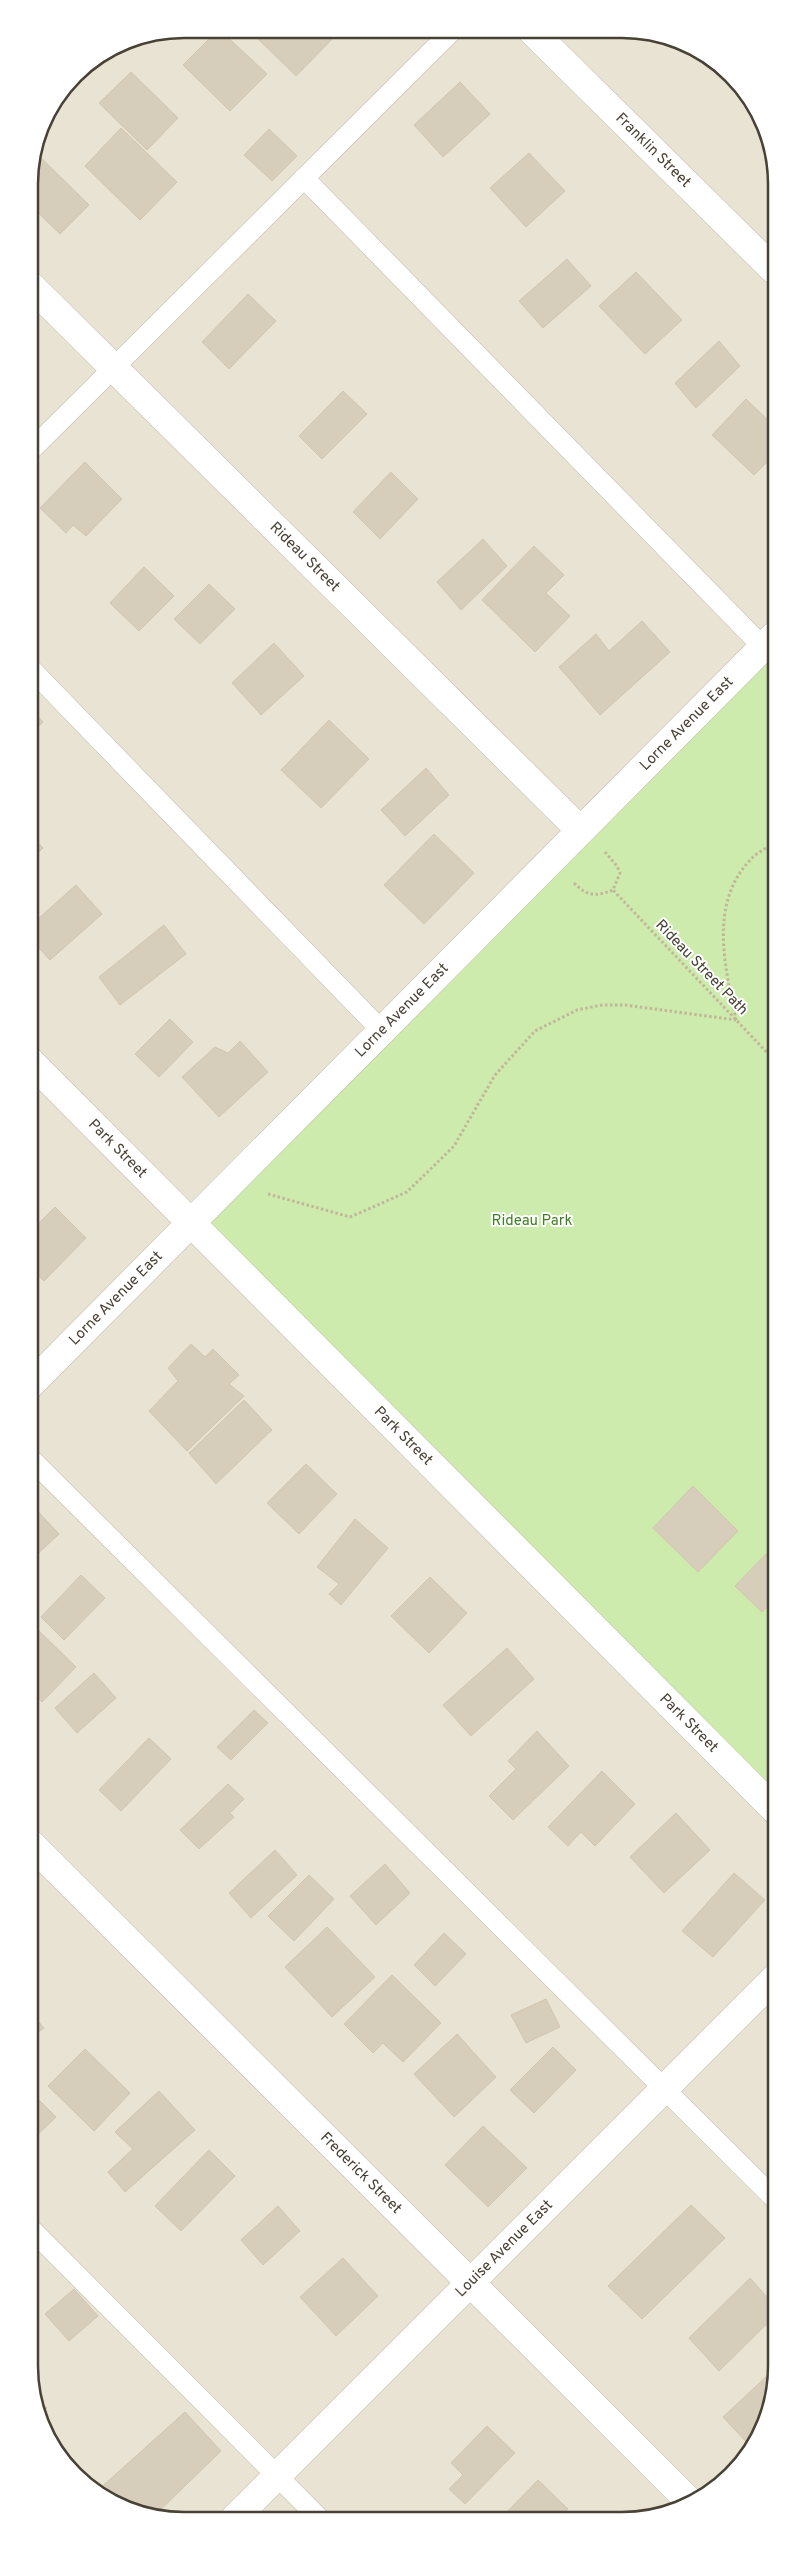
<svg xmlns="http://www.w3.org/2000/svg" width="805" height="2550" viewBox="0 0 805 2550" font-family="Overpass,sans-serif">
	<rect width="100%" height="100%" fill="#f4f1e6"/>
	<path fill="#e9e3d4" d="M 183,29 L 652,32 L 699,49 L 731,74 L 760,115 L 773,154 L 776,2376 L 765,2425 L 738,2468 L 699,2501 L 651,2518 L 154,2518 L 115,2505 L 74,2476 L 49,2444 L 32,2396 L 29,174 L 41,124 L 74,74 L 125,40 Z"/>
	<path fill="#ccebac" d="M 774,636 L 775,1810 L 192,1221 Z"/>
	<g fill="#d7cdbb" stroke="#d2c5ae">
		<path d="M 219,29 L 267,74 L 230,111 L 183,65 Z"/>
		<path d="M 248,29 L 340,30 L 341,30 L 296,76 Z"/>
		<path d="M 131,72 L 178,118 L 147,150 L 99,103 Z"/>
		<path d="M 460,82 L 490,114 L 443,157 L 414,125 Z"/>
		<path d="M 753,105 L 760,115 L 762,121 L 749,109 Z"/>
		<path d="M 121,128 L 177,182 L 140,220 L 85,166 Z"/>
		<path d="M 269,129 L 297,156 L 272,181 L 244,155 Z"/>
		<path d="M 34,151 L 89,205 L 60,234 L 29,204 L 29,174 Z"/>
		<path d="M 529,153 L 565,191 L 526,227 L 490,188 Z"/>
		<path d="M 567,259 L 591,286 L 543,328 L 519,301 Z"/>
		<path d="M 636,272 L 682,320 L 645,354 L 599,306 Z"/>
		<path d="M 248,294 L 276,321 L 229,369 L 202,342 Z"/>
		<path d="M 719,341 L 740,366 L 696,408 L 675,383 Z"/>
		<path d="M 343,391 L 367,414 L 322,459 L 299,436 Z"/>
		<path d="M 746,399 L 774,426 L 774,455 L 754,475 L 712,435 Z"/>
		<path d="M 85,462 L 122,499 L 86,536 L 73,525 L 66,533 L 40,508 Z"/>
		<path d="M 391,472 L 418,499 L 380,539 L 353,512 Z"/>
		<path d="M 483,539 L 507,566 L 461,610 L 437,582 Z"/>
		<path d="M 534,546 L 564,575 L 546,593 L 570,616 L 535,652 L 482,600 Z"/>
		<path d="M 144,567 L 174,596 L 139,631 L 110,603 Z"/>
		<path d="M 209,584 L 235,609 L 200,644 L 174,619 Z"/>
		<path d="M 642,621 L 670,652 L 600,715 L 559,667 L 596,634 L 609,651 Z"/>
		<path d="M 274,643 L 304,676 L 261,715 L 232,683 Z"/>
		<path d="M 30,707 L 43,722 L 30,734 Z"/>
		<path d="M 329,720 L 369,759 L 321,808 L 281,770 Z"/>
		<path d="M 426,768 L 449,795 L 405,836 L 381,810 Z"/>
		<path d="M 30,834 L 43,848 L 30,861 Z"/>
		<path d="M 434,834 L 474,873 L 424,924 L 384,885 Z"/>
		<path d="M 76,885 L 102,914 L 50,960 L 30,938 L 30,926 Z"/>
		<path d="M 164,925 L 186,954 L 120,1005 L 99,977 Z"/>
		<path d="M 170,1019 L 193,1042 L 159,1077 L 135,1054 Z"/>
		<path d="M 240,1041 L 268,1072 L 219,1117 L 182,1077 L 215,1047 L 228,1053 Z"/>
		<path d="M 55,1207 L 86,1238 L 44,1281 L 30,1268 L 30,1232 Z"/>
		<path d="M 191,1344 L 205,1357 L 213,1349 L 239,1375 L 229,1384 L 244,1396 L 187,1451 L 149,1411 L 178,1381 L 168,1368 Z"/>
		<path d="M 244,1400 L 272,1430 L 216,1484 L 189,1453 Z"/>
		<path d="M 306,1464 L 337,1494 L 299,1534 L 267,1503 Z"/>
		<path d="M 693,1486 L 738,1531 L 698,1572 L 653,1528 Z"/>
		<path d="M 33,1506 L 59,1534 L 31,1560 L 31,1508 Z"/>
		<path d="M 355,1519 L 388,1548 L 341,1605 L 329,1594 L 339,1584 L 317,1567 Z"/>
		<path d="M 766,1554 L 775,1562 L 775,1599 L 762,1612 L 735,1586 Z"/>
		<path d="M 81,1575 L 105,1598 L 64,1640 L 41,1617 Z"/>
		<path d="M 430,1577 L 467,1613 L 429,1653 L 391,1616 Z"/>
		<path d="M 33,1625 L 76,1667 L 42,1702 L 31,1692 L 31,1627 Z"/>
		<path d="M 507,1648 L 534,1679 L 471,1736 L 443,1705 Z"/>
		<path d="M 94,1673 L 116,1698 L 77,1733 L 55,1708 Z"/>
		<path d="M 254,1710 L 268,1723 L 231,1760 L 217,1747 Z"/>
		<path d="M 537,1731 L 569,1766 L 513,1820 L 489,1796 L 516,1769 L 508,1761 Z"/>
		<path d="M 149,1738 L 171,1759 L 121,1811 L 99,1790 Z"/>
		<path d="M 602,1771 L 635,1804 L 595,1846 L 581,1832 L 568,1846 L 548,1827 Z"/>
		<path d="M 228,1784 L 244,1799 L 230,1813 L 234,1817 L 199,1849 L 180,1830 Z"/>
		<path d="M 676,1813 L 710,1850 L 664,1893 L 630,1857 Z"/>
		<path d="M 275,1850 L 297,1875 L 251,1918 L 229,1893 Z"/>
		<path d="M 385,1864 L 410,1893 L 376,1925 L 350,1896 Z"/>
		<path d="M 734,1873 L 765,1900 L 713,1957 L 682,1931 Z"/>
		<path d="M 309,1875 L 334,1899 L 294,1941 L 268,1916 Z"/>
		<path d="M 327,1927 L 375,1977 L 332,2017 L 285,1967 Z"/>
		<path d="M 444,1933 L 466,1954 L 435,1986 L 414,1965 Z"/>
		<path d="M 392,1975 L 441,2023 L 403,2062 L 383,2043 L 373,2053 L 344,2024 Z"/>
		<path d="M 546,1999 L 560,2027 L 526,2043 L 511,2015 Z"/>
		<path d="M 31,2013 L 44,2028 L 31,2038 Z"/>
		<path d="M 457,2034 L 496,2077 L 454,2117 L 414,2074 Z"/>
		<path d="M 553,2047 L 576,2070 L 534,2113 L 510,2090 Z"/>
		<path d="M 85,2049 L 130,2093 L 94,2131 L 48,2086 Z"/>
		<path d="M 159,2091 L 195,2130 L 125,2192 L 108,2172 L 133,2149 L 115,2132 Z"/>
		<path d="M 39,2100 L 56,2117 L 31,2141 L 31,2107 Z"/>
		<path d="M 483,2126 L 527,2168 L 488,2207 L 445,2165 Z"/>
		<path d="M 209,2150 L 235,2176 L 181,2231 L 155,2206 Z"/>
		<path d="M 691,2205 L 725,2238 L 642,2319 L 608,2286 Z"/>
		<path d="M 278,2206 L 300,2231 L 263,2265 L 241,2240 Z"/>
		<path d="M 343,2258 L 378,2296 L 336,2336 L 300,2297 Z"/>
		<path d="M 750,2278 L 776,2307 L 776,2315 L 719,2371 L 689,2338 Z"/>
		<path d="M 74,2289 L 98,2316 L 69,2341 L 45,2314 Z"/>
		<path d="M 769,2374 L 775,2380 L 765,2425 L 751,2447 L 723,2417 Z"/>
		<path d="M 32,2393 L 47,2408 L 39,2416 L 32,2396 Z"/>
		<path d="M 185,2412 L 221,2451 L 152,2518 L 115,2505 L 96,2492 Z"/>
		<path d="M 487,2426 L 515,2453 L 465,2504 L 449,2489 L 463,2475 L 451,2463 Z"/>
		<path d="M 538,2480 L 568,2509 L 559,2518 L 501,2518 Z"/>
	</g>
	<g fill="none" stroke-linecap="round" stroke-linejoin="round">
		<defs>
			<g id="service">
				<path d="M 304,178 L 763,647"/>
				<path d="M 29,452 L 453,30"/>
				<path d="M 30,668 L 381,1030"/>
				<path d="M 31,1459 L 776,2200"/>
				<path d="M 31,2229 L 319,2518"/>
			</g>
			<g id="minor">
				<path id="s1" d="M 532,31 L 773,269"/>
				<path id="s2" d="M 29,284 L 580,830"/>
				<path id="s3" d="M 30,1061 L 775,1810"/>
				<path id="s4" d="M 30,1385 L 774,636"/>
				<path id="s5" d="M 31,1844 L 691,2503"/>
				<path id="s6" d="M 235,2518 L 775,1978"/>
			</g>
		</defs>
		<use href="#service" stroke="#c3bcab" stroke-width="21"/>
		<use href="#minor" stroke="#c3bcab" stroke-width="29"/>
		<g stroke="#c3b698" stroke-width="3" stroke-dasharray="2.5 2.5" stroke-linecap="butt">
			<path d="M 605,852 L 617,866 L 620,873 L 613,890 L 774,1060"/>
			<path d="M 574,883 C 587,896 595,897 613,890"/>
			<path d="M 736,1020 C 725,965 708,903 752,858 C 758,852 767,848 774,843"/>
			<path d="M 268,1194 L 350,1217 L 407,1192 L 454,1146 L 495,1075 L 535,1031 L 577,1010 L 602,1005 L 625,1005 L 736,1020"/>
		</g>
		<use href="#service" stroke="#fff" stroke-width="20"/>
		<use href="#minor" stroke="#fff" stroke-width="28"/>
	</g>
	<g text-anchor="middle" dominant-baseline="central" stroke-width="4" stroke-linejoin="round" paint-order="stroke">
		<g font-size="15" fill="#484135" stroke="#fff">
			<text stroke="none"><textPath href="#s1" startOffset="170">Franklin Street</textPath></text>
			<text stroke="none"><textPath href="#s2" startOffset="388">Rideau Street</textPath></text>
			<text stroke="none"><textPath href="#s4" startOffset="932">Lorne Avenue East</textPath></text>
			<text transform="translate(701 968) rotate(46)">Rideau Street Path</text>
			<text stroke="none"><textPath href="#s4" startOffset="528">Lorne Avenue East</textPath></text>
			<text stroke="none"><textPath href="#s3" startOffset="124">Park Street</textPath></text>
			<text stroke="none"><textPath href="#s4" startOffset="122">Lorne Avenue East</textPath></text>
			<text stroke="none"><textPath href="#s3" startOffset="529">Park Street</textPath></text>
			<text stroke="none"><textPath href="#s3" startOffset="934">Park Street</textPath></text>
			<text stroke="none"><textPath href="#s5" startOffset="466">Frederick Street</textPath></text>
			<text stroke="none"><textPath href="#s6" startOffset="381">Louise Avenue East</textPath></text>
		</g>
		<g font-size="15" fill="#427e24" stroke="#fff">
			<text x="532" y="1221">Rideau Park</text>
		</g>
	</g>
	<path d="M0 0H805V2550H0ZM184 38H622A146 146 0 0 1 768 184V2366A146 146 0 0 1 622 2512H184A146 146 0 0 1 38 2366V184A146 146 0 0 1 184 38Z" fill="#fff" fill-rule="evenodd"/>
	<path fill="none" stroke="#484135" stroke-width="2.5" d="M184 38H622A146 146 0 0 1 768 184V2366A146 146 0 0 1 622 2512H184A146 146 0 0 1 38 2366V184A146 146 0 0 1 184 38Z"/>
</svg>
